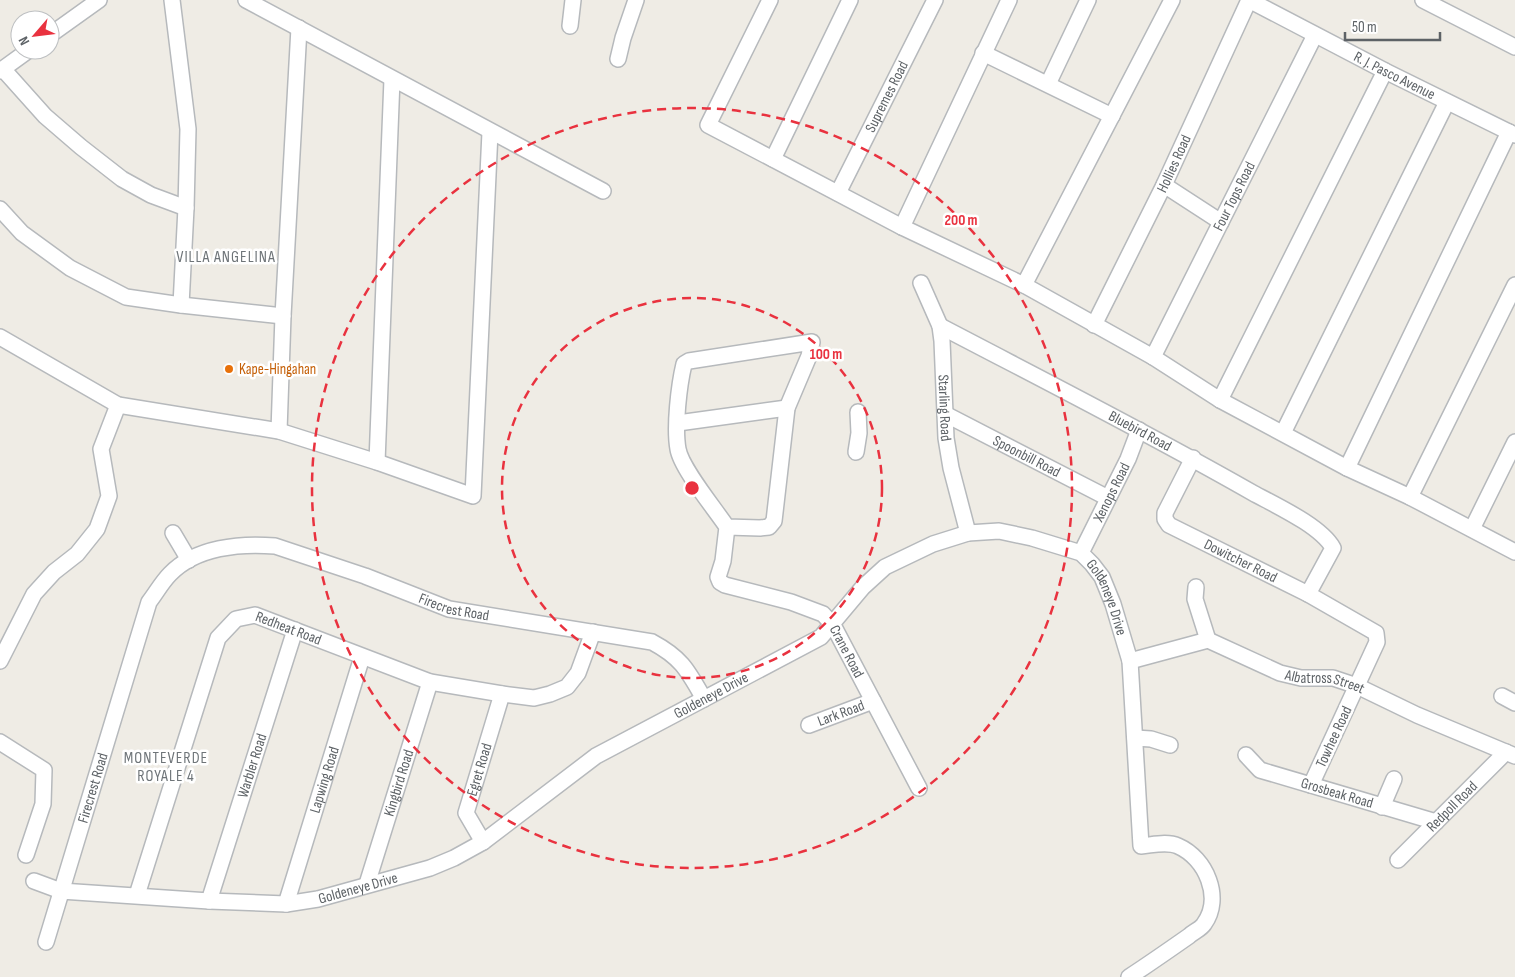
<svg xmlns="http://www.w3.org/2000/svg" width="1515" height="977" viewBox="0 0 1515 977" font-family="'Sofia Sans Condensed',sans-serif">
	<rect width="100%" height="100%" fill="#efece5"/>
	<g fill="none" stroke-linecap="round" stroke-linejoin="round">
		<defs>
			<g id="street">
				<path d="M 172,0 L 188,129 L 186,208 L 181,305"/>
				<path d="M 246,0 L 603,191"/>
				<path d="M 770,0 L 708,125 L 902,227 L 1024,285 L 1153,357 L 1220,400 L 1347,468 L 1410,497 L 1515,552"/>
				<path id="s1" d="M 1249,0 L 1385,71 L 1515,135"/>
				<path d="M 1423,0 L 1515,47"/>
				<path d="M 570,26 L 573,0"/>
				<path d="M 50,35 L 99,0"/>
				<path d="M 983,53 L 1112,116"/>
				<path d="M 618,59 L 623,38 L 636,0"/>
				<path d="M 3,69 L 45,116 L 81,147 L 122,179 L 151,195 L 186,208"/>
				<path d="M 0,71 L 29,50"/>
				<path d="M 1048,84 L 1088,0"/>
				<path d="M 773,159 L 850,0"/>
				<path d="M 1164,185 L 1221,222"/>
				<path id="s2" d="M 838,193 L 935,0"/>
				<path d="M 0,209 L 22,233 L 70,268 L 126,297 L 181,305 L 283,316"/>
				<path d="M 902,227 L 1009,0"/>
				<path id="s3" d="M 921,283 L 940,326 L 942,341 L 946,438 L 951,468 L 968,533"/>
				<path d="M 1024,285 L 1172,0"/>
				<path id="s4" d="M 1094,325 L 1164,185 L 1249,0"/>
				<path id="s5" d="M 940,326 C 1045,381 1150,434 1253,493 C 1275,505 1321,526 1333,548 L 1308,594"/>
				<path d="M 0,337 L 118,405 L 279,431 L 377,462 L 473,496 L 490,132"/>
				<path id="s6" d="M 1153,357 L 1315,35"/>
				<path d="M 1220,400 L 1385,71"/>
				<path id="s7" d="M 945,414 L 1108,498"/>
				<path d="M 678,423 L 787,408"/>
				<path d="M 279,431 L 283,316 L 299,28"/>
				<path d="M 1283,433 L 1447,102"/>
				<path d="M 856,452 L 859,433 L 858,412"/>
				<path id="s8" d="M 1193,458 L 1165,513 L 1165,519 L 1169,525 L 1308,594 L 1376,633 L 1377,642 L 1311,785"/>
				<path d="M 377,462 L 392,79"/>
				<path d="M 1347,468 L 1509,132"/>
				<path d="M 1410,497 L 1515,285"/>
				<path id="s9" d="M 727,527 L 760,528 L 769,527 L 774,521 L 787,408 L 809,356 L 812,342 L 689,361 L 684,364 C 679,385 674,427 678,449 C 681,468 715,509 727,527 L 723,561 L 718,577 L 720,582 L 725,585 L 791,602 L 823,614 L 833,625 L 919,788"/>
				<path d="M 1472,529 L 1515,442"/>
				<path d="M 173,533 L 189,560"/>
				<path id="s10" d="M 1081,553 L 1128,459 L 1139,430"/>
				<path d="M 1196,587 L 1195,599 L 1208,640"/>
				<path d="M 0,661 L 34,594 L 54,572 L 77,554 L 97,529 L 109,496 L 101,449 L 118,405"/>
				<path id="s11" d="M 1130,661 L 1208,640 L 1280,673 L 1301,678 L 1333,678 L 1357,686 L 1417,715 L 1515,756"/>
				<path d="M 1502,696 L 1515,703"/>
				<path id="s12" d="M 809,725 L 873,701"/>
				<path d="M 1135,738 L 1151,739 L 1170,745"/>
				<path d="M 0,742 L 44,770 L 43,804 L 26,855"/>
				<path id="s13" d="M 1246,755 L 1260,770 L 1436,822"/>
				<path d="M 1382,807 L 1394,779"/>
				<path id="s14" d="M 483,842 L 466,813 L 502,694"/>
				<path id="s15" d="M 1398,860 L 1506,752"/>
				<path id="s16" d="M 34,881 L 61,891 L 209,901 L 286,904 L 318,899 L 430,868 L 454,858 L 483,842 L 596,756 L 821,637 L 863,587 L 885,567 L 933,544 L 968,533 L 999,531 L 1032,538 L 1081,553 L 1092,564 L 1102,577 L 1113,604 L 1130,661 L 1141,846 C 1153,845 1167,841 1178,846 C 1206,858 1223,898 1204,924 C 1201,929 1193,932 1189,936 C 1169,950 1149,964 1129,977"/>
				<path id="s17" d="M 367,884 L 430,682"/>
				<path id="s18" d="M 137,895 L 218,638 L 236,619 L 255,615 L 430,682 L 502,694 L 534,698 L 550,694 L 567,687 L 578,673 L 593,632"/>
				<path id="s19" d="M 209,901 L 295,630"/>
				<path id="s20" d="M 286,904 L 362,657"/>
				<path id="s21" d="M 46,942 L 149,602 C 156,593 162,582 170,574 C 196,547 240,543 275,546 L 365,576 L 449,609 L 652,642 C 682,658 688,671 704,699"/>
			</g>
		</defs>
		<use href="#street" stroke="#b6b9bc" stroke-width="18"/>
		<use href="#street" stroke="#fff" stroke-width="15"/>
	</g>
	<g fill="none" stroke="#e9323f" stroke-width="2.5" stroke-dasharray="9 6">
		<circle cx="692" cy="488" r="190"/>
		<circle cx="692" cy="488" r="380"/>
	</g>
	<circle fill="#e8710a" stroke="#fff" stroke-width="2" cx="229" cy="369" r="5"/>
	<g text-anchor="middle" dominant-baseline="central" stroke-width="5" stroke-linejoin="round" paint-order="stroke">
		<g font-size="15" fill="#5d6266" stroke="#fff">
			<text stroke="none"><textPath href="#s1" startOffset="164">R. J. Pasco Avenue</textPath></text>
			<text stroke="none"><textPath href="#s2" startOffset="108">Supremes Road</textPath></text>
			<text stroke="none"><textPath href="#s4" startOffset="180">Hollies Road</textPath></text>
			<text stroke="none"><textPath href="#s6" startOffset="180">Four Tops Road</textPath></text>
			<text stroke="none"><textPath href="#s3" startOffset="129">Starling Road</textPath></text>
			<text stroke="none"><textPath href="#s5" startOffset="226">Bluebird Road</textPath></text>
			<text stroke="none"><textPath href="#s7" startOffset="92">Spoonbill Road</textPath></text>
			<text stroke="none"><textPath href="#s10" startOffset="68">Xenops Road</textPath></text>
			<text stroke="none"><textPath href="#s8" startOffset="155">Dowitcher Road</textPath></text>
			<text stroke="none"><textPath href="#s16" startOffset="1212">Goldeneye Drive</textPath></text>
			<text stroke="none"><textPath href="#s21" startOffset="692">Firecrest Road</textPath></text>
			<text stroke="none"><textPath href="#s18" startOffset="351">Redheat Road</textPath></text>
			<text stroke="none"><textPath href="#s9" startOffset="752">Crane Road</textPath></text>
			<text stroke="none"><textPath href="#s11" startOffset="206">Albatross Street</textPath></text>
			<text stroke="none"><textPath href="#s16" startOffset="734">Goldeneye Drive</textPath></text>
			<text stroke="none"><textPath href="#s12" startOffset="34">Lark Road</textPath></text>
			<text transform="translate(1334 737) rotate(-65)">Towhee Road</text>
			<text stroke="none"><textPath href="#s19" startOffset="142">Warbler Road</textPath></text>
			<text stroke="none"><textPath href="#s14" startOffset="79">Egret Road</textPath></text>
			<text stroke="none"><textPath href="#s20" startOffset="130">Lapwing Road</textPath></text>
			<text stroke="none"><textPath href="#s17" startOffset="106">Kingbird Road</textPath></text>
			<text stroke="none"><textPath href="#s21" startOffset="161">Firecrest Road</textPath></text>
			<text stroke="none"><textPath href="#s13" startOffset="101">Grosbeak Road</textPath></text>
			<text stroke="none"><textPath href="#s15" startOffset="76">Redpoll Road</textPath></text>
			<text stroke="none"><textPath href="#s16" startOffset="328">Goldeneye Drive</textPath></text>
		</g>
		<g font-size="15" fill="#c56008" stroke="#fff" text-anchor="start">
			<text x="239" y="369">Kape-Hingahan</text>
		</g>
		<g font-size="16" letter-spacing="1" fill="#6e7478" stroke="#fff">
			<text x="226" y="257">VILLA ANGELINA</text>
			<text x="166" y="758">MONTEVERDE<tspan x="166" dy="18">ROYALE 4</tspan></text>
		</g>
	</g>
	<circle cx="692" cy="488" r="8" fill="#e9323f" stroke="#fff" stroke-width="2.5"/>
	<g font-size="15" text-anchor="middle" font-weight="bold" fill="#e9323f" stroke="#fff" stroke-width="5" stroke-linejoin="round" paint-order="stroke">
		<text x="961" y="225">200 m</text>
		<text x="826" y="359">100 m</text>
	</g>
	<g transform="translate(35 35) rotate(242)"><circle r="24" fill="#ffffff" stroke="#bec0c2"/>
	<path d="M0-4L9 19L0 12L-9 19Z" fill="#e9323f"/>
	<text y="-8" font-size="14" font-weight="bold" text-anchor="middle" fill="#5d6266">N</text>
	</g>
	<path d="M1345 32v8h95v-8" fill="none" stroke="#5d6266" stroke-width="2.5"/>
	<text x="1352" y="32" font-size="15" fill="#5d6266" stroke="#ffffff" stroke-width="4" paint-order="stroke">50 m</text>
</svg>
